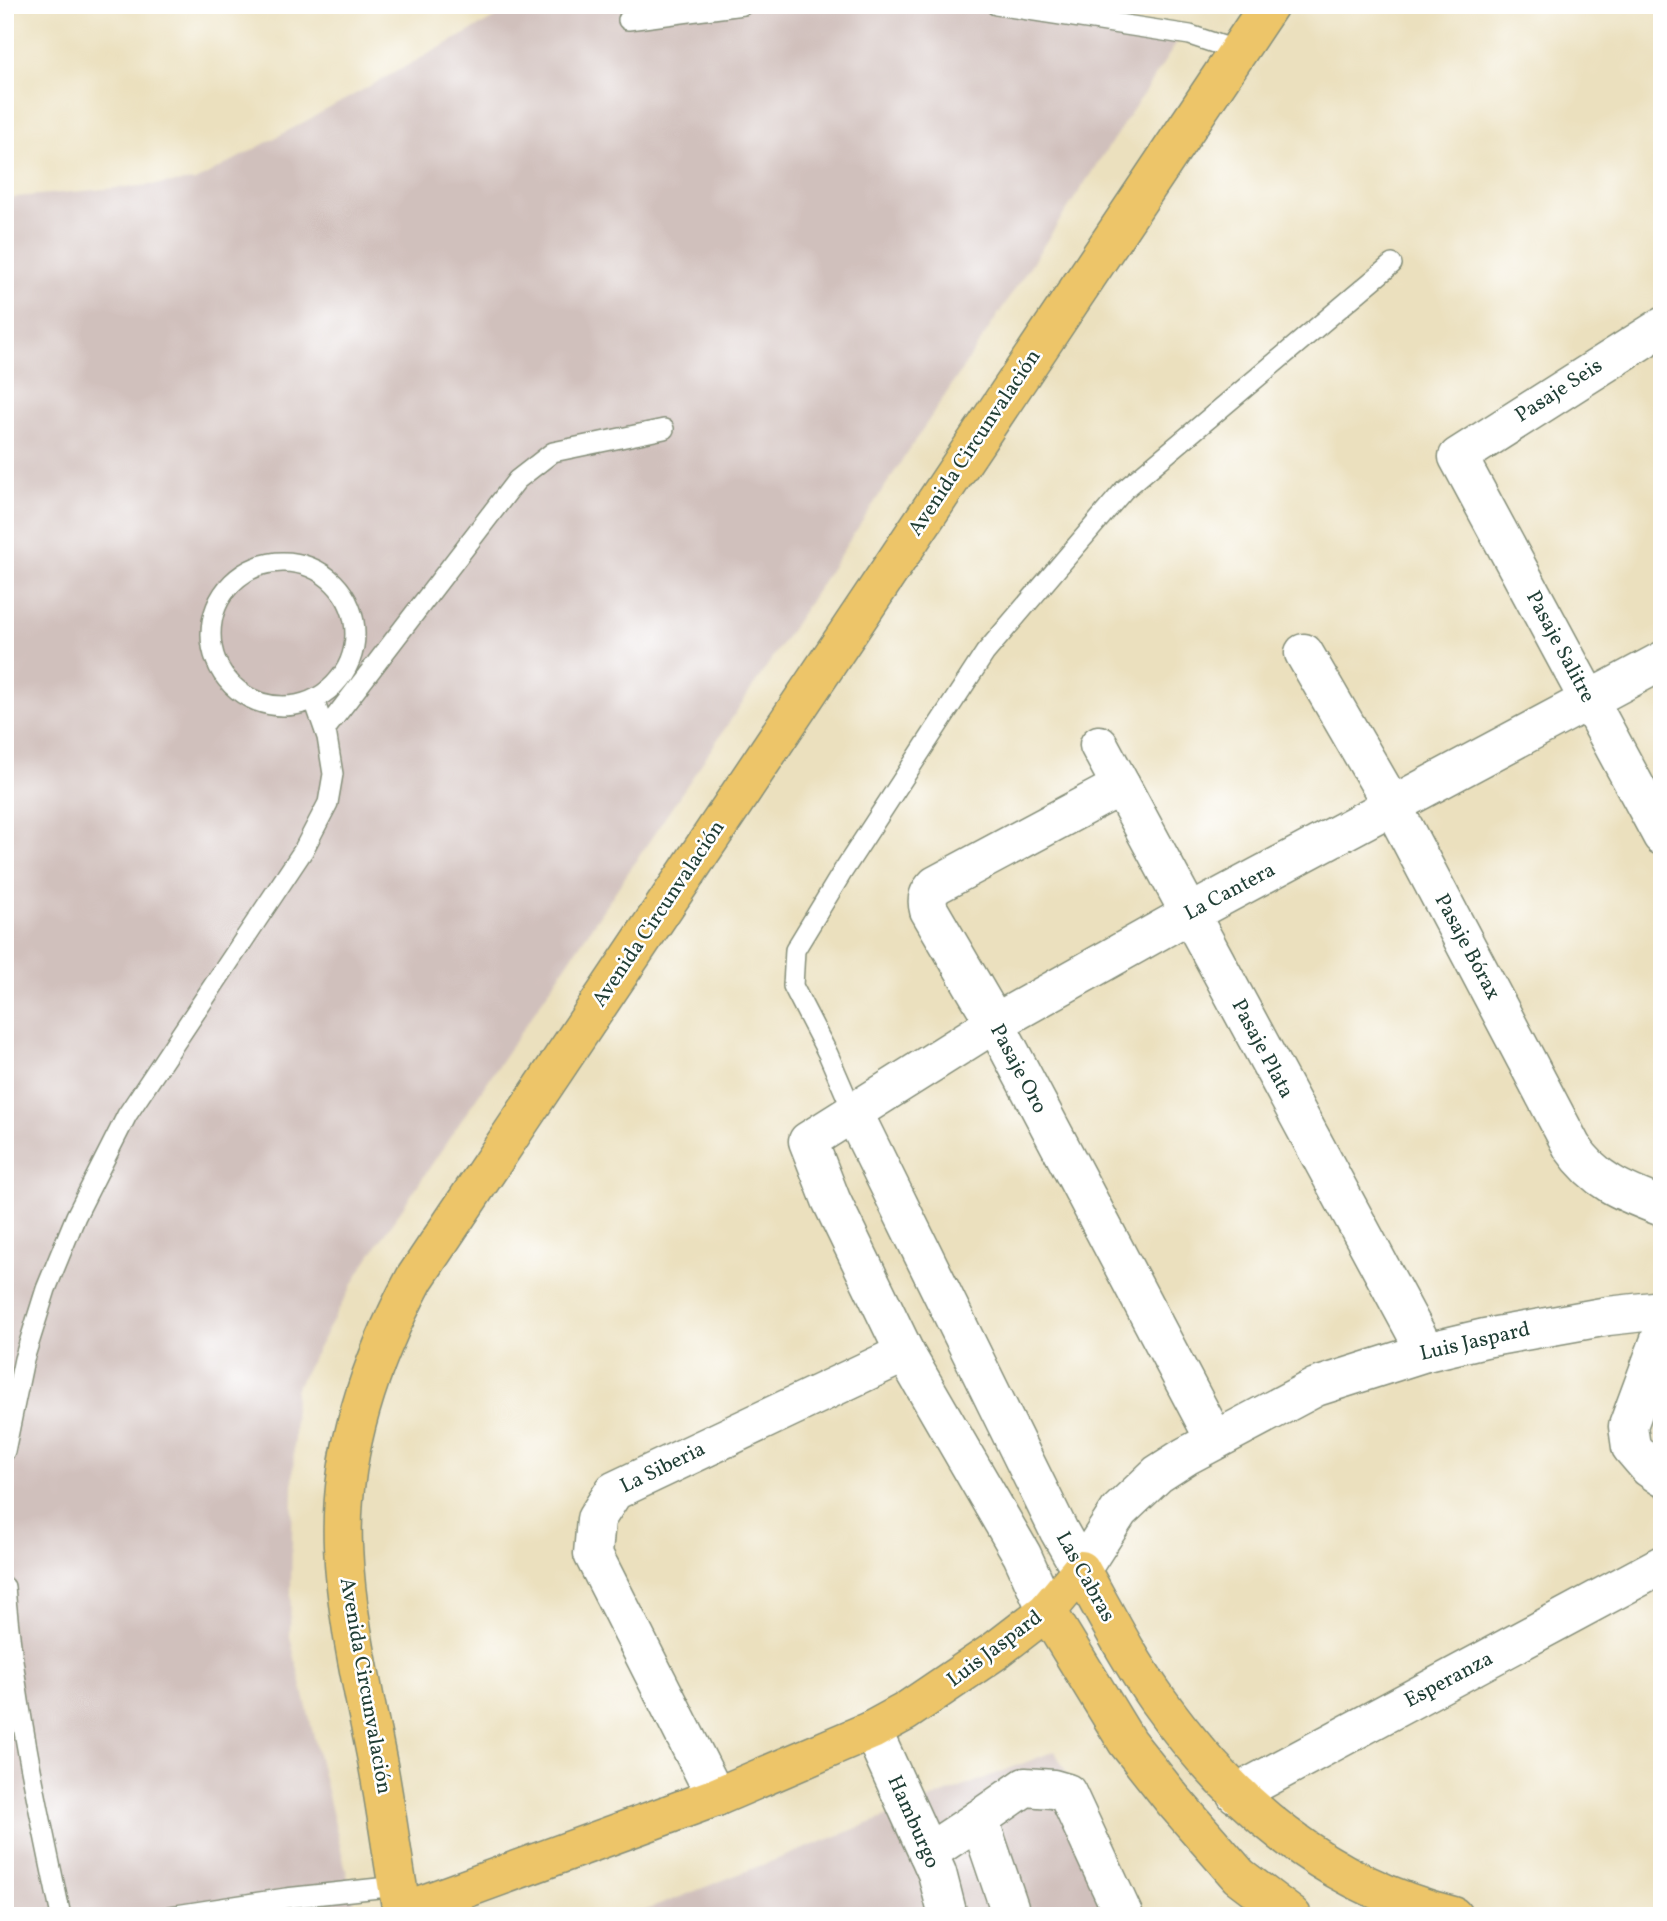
<svg xmlns="http://www.w3.org/2000/svg" width="1667" height="1921" viewBox="0 0 1667 1921" font-family="Vollkorn,serif">
	<rect width="100%" height="100%" fill="#fff"/>
	<filter id="ink" filterUnits="userSpaceOnUse"><feTurbulence type="fractalNoise" baseFrequency=".0143" numOctaves="2"/><feDisplacementMap in="SourceGraphic" scale="14" xChannelSelector="R" yChannelSelector="G"/><feConvolveMatrix kernelMatrix="1 2 1 2 8 2 1 2 1" color-interpolation-filters="sRGB"/></filter>
	<filter id="wash" filterUnits="userSpaceOnUse"><feTurbulence type="fractalNoise" baseFrequency=".00686" numOctaves="4" result="noise"/><feDisplacementMap in="SourceGraphic" scale="28" xChannelSelector="R" yChannelSelector="G"/><feGaussianBlur stdDeviation="1.57" result="paint"/><feColorMatrix in="noise" values="0 0 0 0 0 0 0 0 0 0 0 0 0 0 0 0 0 1.4 0 .05"/><feComposite in="paint" operator="in"/></filter>
	<g filter="url(#wash)">
		<rect width="100%" height="100%" fill="#ebe0be"/>
		<g fill="#d0c0bc">
			<path d="M 518,5 L 1049,5 L 1178,41 L 765,669 L 360,1271 L 295,1390 L 290,1637 L 357,1916 L 5,1916 L 5,198 L 196,181 Z"/>
			<path d="M 1055,1751 L 1140,1916 L 631,1916 Z"/>
		</g>
	</g>
	<g filter="url(#ink)">
		<g fill="none" stroke-linecap="round" stroke-linejoin="round">
			<defs>
				<g id="service">
					<path d="M 996,5 L 1190,35 L 1238,51"/>
					<path d="M 628,20 L 743,5"/>
					<circle cx="283" cy="634" r="72"/>
					<path d="M 325,730 L 517,480 L 553,452 L 664,429"/>
					<path d="M 854,1114 L 828,1054 L 793,986 L 795,950 L 843,871 L 985,653 L 1124,490 L 1392,264"/>
					<path d="M 5,1451 L 24,1359 L 46,1289 L 76,1216 L 127,1115 L 303,851 L 328,803 L 333,774 L 327,737 L 314,700"/>
					<path d="M 5,1587 C 14,1698 38,1807 61,1916"/>
					<path d="M 170,1916 L 286,1898 L 397,1886"/>
				</g>
				<g id="minor">
					<path d="M 1662,327 L 1458,457 L 1662,836"/>
					<path d="M 1304,653 L 1392,805 L 1572,1147 C 1596,1182 1623,1192 1662,1207"/>
					<path d="M 1099,745 L 1426,1352"/>
					<path d="M 1121,786 L 936,885 C 928,893 926,899 929,910 L 995,1023 L 1215,1440"/>
					<path d="M 854,1114 L 1059,1531 L 1081,1570"/>
					<path d="M 1662,1334 L 1628,1426 L 1631,1447 L 1649,1468 L 1662,1477"/>
					<path d="M 1047,1611 L 1022,1555 L 905,1353 L 831,1200 L 808,1141 L 995,1023 L 1189,914 L 1662,661"/>
					<path d="M 872,1730 L 928,1853 L 937,1873 L 948,1916"/>
					<path d="M 1236,1794 L 1662,1565"/>
					<path d="M 716,1797 L 593,1554 L 596,1519 L 614,1491 L 905,1353"/>
					<path d="M 979,1819 L 1025,1787 L 1053,1789 L 1067,1793 L 1124,1916"/>
					<path d="M 928,1853 L 979,1819 L 1009,1907 L 1010,1916"/>
				</g>
				<path id="tertiary" d="M 1081,1570 L 1119,1511 L 1158,1474 L 1186,1456 L 1316,1387 L 1426,1352 L 1485,1338 L 1608,1316 L 1662,1310"/>
				<g id="primary">
					<path d="M 1269,5 L 415,1278 C 371,1360 339,1451 343,1546 C 346,1620 364,1693 378,1765 C 387,1814 393,1863 402,1912 L 716,1797 L 872,1730 L 905,1712 L 995,1651 L 1047,1611 L 1081,1570 C 1105,1613 1128,1658 1157,1699 C 1232,1804 1325,1884 1453,1916"/>
					<path d="M 1047,1611 L 1127,1742 L 1173,1800 L 1239,1876 L 1292,1916"/>
				</g>
			</defs>
			<use href="#service" stroke="#858e79" stroke-width="22"/>
			<use href="#minor" stroke="#858e79" stroke-width="41"/>
			<use href="#tertiary" stroke="#858e79" stroke-width="41"/>
			<use href="#primary" stroke="#858e79" stroke-width="41"/>
			<use href="#service" stroke="#fff" stroke-width="19"/>
			<use href="#minor" stroke="#fff" stroke-width="38"/>
			<use href="#tertiary" stroke="#fff" stroke-width="38"/>
			<use href="#primary" stroke="#edc569" stroke-width="38"/>
		</g>
	</g>
	<g text-anchor="middle" dominant-baseline="central" stroke-width="5" stroke-linejoin="round" paint-order="stroke">
		<g font-size="21" fill="#1f3d34" stroke="#fff">
			<text transform="translate(1559 391) rotate(-33)">Pasaje Seis</text>
			<text transform="translate(975 443) rotate(-56)">Avenida Circunvalación</text>
			<text transform="translate(1560 647) rotate(62)">Pasaje Salitre</text>
			<text transform="translate(1230 892) rotate(-28)">La Cantera</text>
			<text transform="translate(659 914) rotate(-56)">Avenida Circunvalación</text>
			<text transform="translate(1467 947) rotate(62)">Pasaje Bórax</text>
			<text transform="translate(1262 1049) rotate(62)">Pasaje Plata</text>
			<text transform="translate(1018 1069) rotate(62)">Pasaje Oro</text>
			<text transform="translate(1475 1342) rotate(-13)">Luis Jaspard</text>
			<text transform="translate(663 1468) rotate(-26)">La Siberia</text>
			<text transform="translate(1085 1577) rotate(61)">Las Cabras</text>
			<text transform="translate(995 1649) rotate(-37)">Luis Jaspard</text>
			<text transform="translate(1449 1680) rotate(-28)">Esperanza</text>
			<text transform="translate(365 1686) rotate(80)">Avenida Circunvalación</text>
			<text transform="translate(913 1822) rotate(66)">Hamburgo</text>
		</g>
	</g>
	<rect width="1667" height="1921" fill="none" stroke="#fff" stroke-width="28"/>
</svg>
